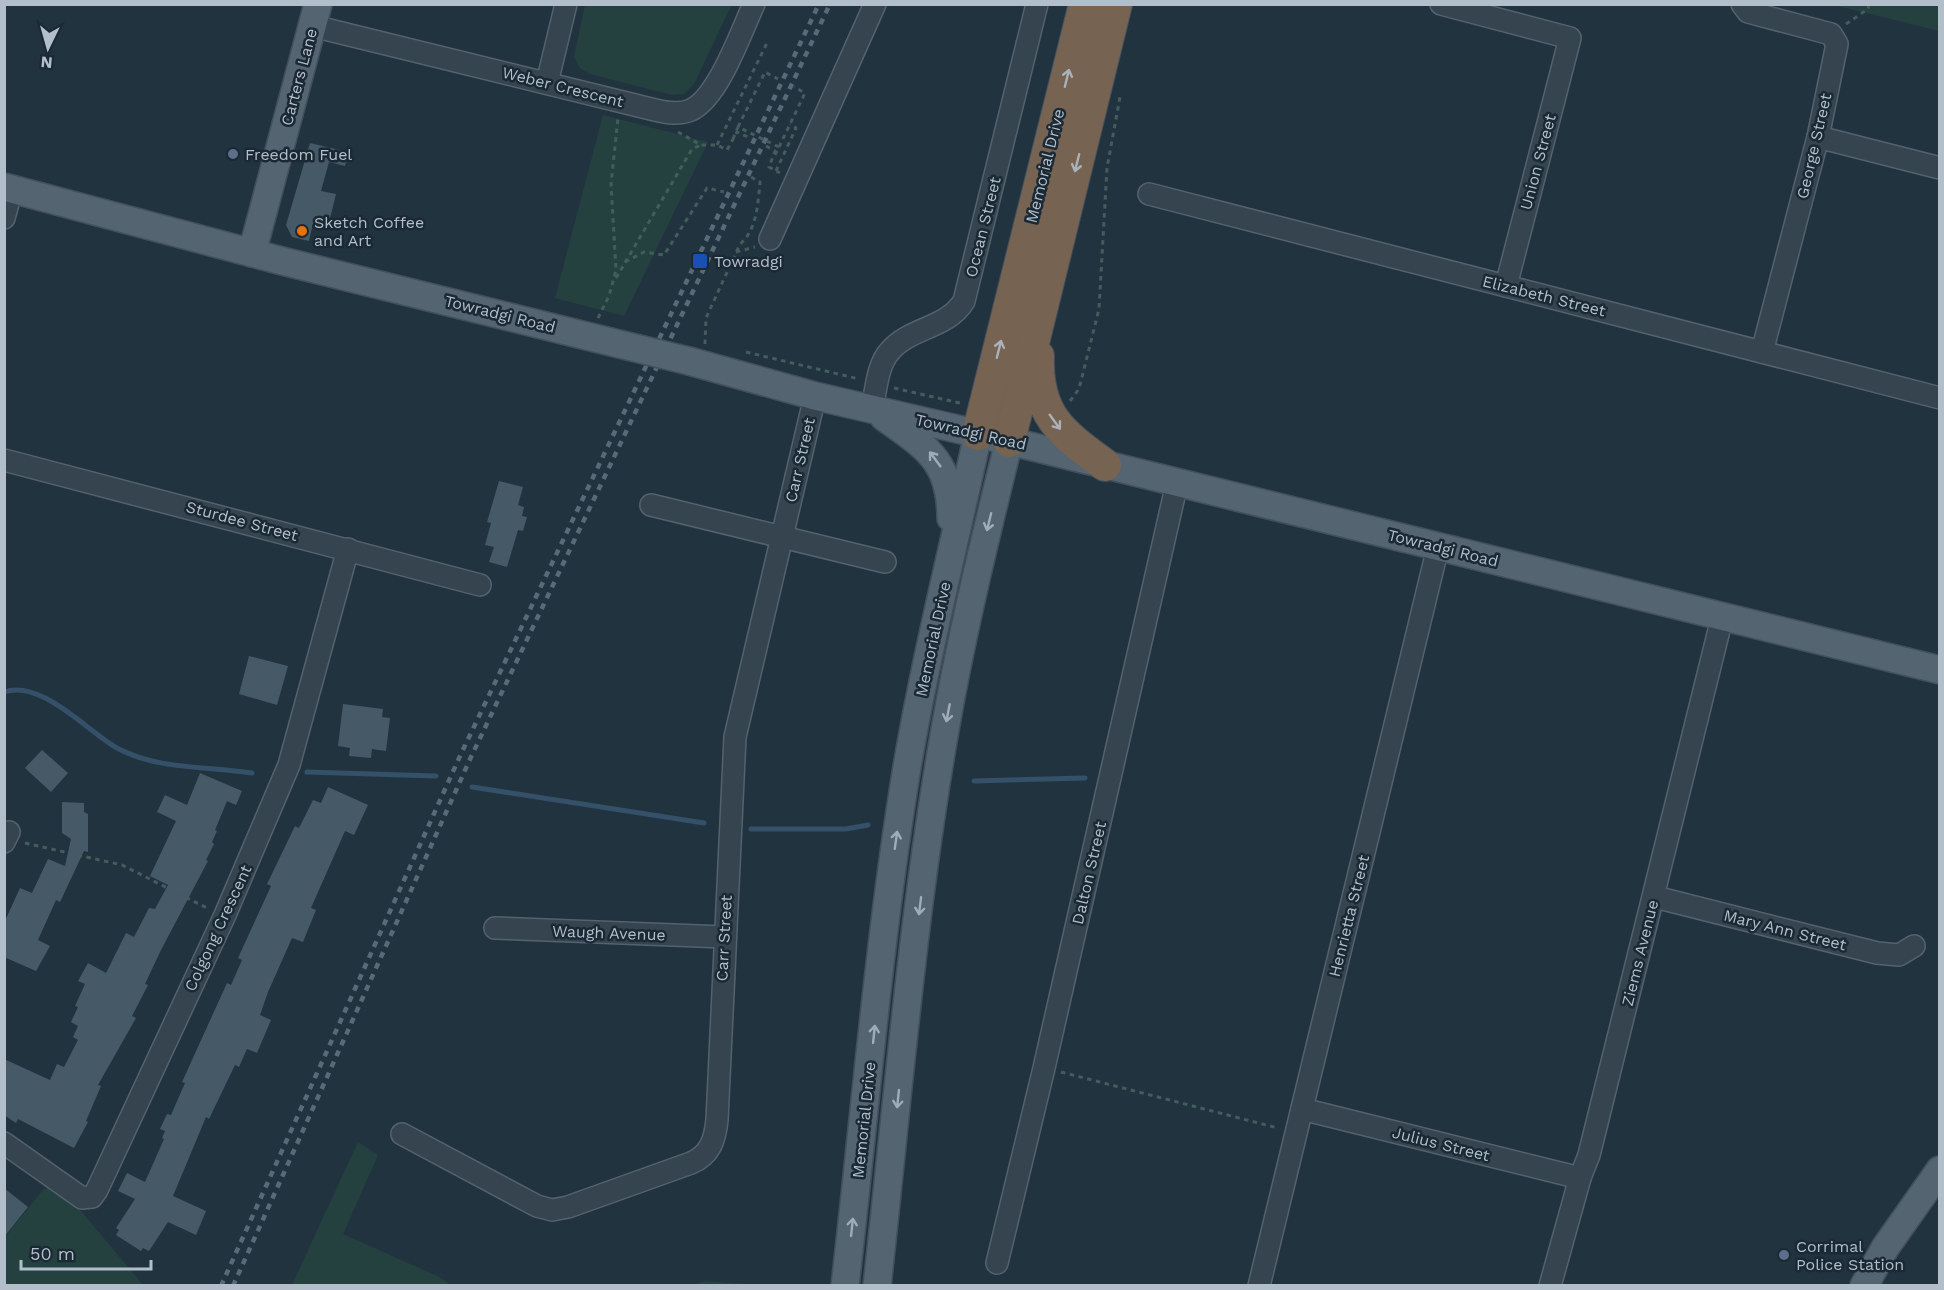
<svg xmlns="http://www.w3.org/2000/svg" width="1944" height="1290" viewBox="0 0 1944 1290" font-family="'Work Sans',sans-serif">
	<rect width="100%" height="100%" fill="#223340"/>
	<g fill="#244140">
		<path d="M 728,5 L 731,6 L 694,84 L 684,94 L 672,95 L 590,74 L 580,68 L 574,57 L 585,5 Z"/>
		<path d="M 1834,5 L 1939,5 L 1939,31 Z"/>
		<path d="M 603,115 L 708,142 L 624,316 L 555,298 Z"/>
		<path d="M 358,1142 L 378,1155 L 343,1234 L 437,1276 L 451,1285 L 292,1285 Z"/>
		<path d="M 51,1186 L 81,1211 L 143,1285 L 5,1286 L 5,1237 L 43,1190 Z"/>
		<path d="M 705,1281 L 760,1285 L 693,1285 Z"/>
	</g>
	<g fill="none" stroke-linecap="round" stroke-linejoin="round">
		<g stroke="#345169" stroke-width="5">
			<path d="M 4,692 C 41,679 87,731 117,748 C 157,770 207,766 252,773"/>
			<path d="M 307,772 L 436,776"/>
			<path d="M 974,781 L 1085,778"/>
			<path d="M 472,787 L 704,823"/>
			<path d="M 751,829 L 846,829 L 868,825"/>
		</g>
	</g>
	<g fill="#455967">
		<path d="M 310,143 L 348,152 L 345,166 L 329,162 L 321,191 L 336,194 L 328,227 L 313,223 L 309,241 L 292,237 L 286,225 Z"/>
		<path d="M 499,481 L 523,487 L 518,505 L 524,507 L 522,516 L 527,517 L 523,531 L 518,530 L 507,567 L 489,562 L 494,547 L 485,545 L 491,523 L 487,522 Z"/>
		<path d="M 249,656 L 288,666 L 277,705 L 239,694 Z"/>
		<path d="M 343,704 L 383,709 L 382,717 L 390,718 L 386,751 L 372,749 L 371,758 L 349,756 L 350,748 L 338,746 Z"/>
		<path d="M 42,750 L 68,773 L 51,792 L 25,768 Z"/>
		<path d="M 200,773 L 242,791 L 236,805 L 227,801 L 215,830 L 217,831 L 212,842 L 214,844 L 206,860 L 208,861 L 161,950 L 145,984 L 148,985 L 132,1016 L 136,1018 L 98,1085 L 101,1086 L 86,1121 L 88,1122 L 74,1148 L 18,1119 L 16,1123 L 4,1115 L 4,1059 L 50,1080 L 57,1064 L 64,1067 L 78,1040 L 73,1037 L 78,1026 L 71,1022 L 78,1007 L 75,1006 L 85,984 L 78,981 L 88,963 L 106,973 L 126,933 L 134,937 L 149,908 L 155,909 L 168,885 L 150,876 L 176,821 L 157,812 L 165,795 L 187,805 Z"/>
		<path d="M 328,787 L 368,805 L 354,835 L 345,831 L 311,908 L 316,910 L 303,942 L 292,938 L 268,992 L 260,1015 L 271,1020 L 257,1053 L 247,1049 L 239,1067 L 235,1065 L 209,1119 L 206,1117 L 173,1196 L 206,1211 L 196,1235 L 168,1222 L 149,1251 L 143,1248 L 141,1251 L 116,1235 L 119,1230 L 116,1228 L 135,1199 L 118,1191 L 127,1173 L 145,1182 L 164,1139 L 162,1138 L 165,1131 L 160,1129 L 167,1114 L 171,1115 L 185,1083 L 182,1082 L 227,983 L 231,985 L 242,960 L 238,958 L 271,886 L 267,884 L 295,826 L 299,828 L 313,800 L 321,803 Z"/>
		<path d="M 62,802 L 84,803 L 84,812 L 88,814 L 88,852 L 84,851 L 60,902 L 56,900 L 38,940 L 50,946 L 36,971 L 4,957 L 4,923 L 20,888 L 32,893 L 48,859 L 65,866 L 71,839 L 62,833 Z"/>
		<path d="M 4,1188 L 28,1207 L 4,1237 Z"/>
	</g>
	<g fill="none" stroke-linecap="round" stroke-linejoin="round">
		<defs>
			<g id="minor">
				<path d="M 1441,4 L 1570,38 L 1506,286"/>
				<path d="M 1742,4 L 1748,12 L 1831,34 L 1837,44 L 1818,137 L 1762,352"/>
				<path d="M 313,26 L 655,110 C 667,113 679,115 691,110 C 718,98 741,32 754,4"/>
				<path d="M 547,83 L 566,4"/>
				<path d="M 1818,137 L 1940,168"/>
				<path d="M 1149,194 L 1940,398"/>
				<path d="M 4,218 L 12,189"/>
				<path d="M 770,239 L 875,4"/>
				<path d="M 872,409 C 876,391 877,365 890,351 C 910,327 947,329 964,301 L 1037,4"/>
				<path d="M 4,460 L 480,585"/>
				<path d="M 651,505 L 885,562"/>
				<path d="M 4,842 L 9,832"/>
				<path d="M 1655,897 L 1877,953 L 1899,955 L 1914,946"/>
				<path d="M 495,928 L 724,937"/>
				<path d="M 1302,1109 L 1580,1178"/>
				<path d="M 402,1134 L 537,1206 L 552,1210 L 568,1207 L 691,1163 C 710,1155 715,1140 717,1120 L 735,737 L 815,396"/>
				<path d="M 4,1143 L 82,1198 L 92,1197 L 97,1190 L 225,915 L 289,765 L 348,549"/>
				<path d="M 997,1263 L 1044,1068 L 1177,483"/>
				<path d="M 1259,1286 L 1438,547"/>
				<path d="M 1550,1286 L 1580,1178 L 1589,1155 L 1722,618"/>
			</g>
			<g id="major">
				<path d="M 4,187 L 286,262 L 619,344"/>
				<path d="M 252,253 L 318,4"/>
				<path d="M 689,361 L 815,396 L 1009,441 L 1940,670"/>
				<path d="M 884,417 C 927,448 951,461 951,518"/>
				<path d="M 845,1286 C 865,1113 879,938 907,767 C 926,655 954,545 978,434"/>
				<path d="M 877,1286 C 898,1098 913,909 946,724 C 963,628 986,535 1009,441"/>
				<path d="M 1864,1286 L 1885,1248 L 1940,1170"/>
			</g>
			<g id="highway">
				<path d="M 1038,356 C 1036,415 1061,433 1105,465"/>
				<path d="M 978,434 L 1085,4"/>
				<path d="M 1009,441 L 1116,4"/>
			</g>
		</defs>
		<use href="#minor" stroke="#54626e" stroke-width="24"/>
		<use href="#major" stroke="#42505c" stroke-width="30"/>
		<use href="#highway" stroke="#414f5b" stroke-width="34"/>
		<g stroke="#425d5c" stroke-width="3" stroke-dasharray="4.5 4.5" stroke-linecap="butt">
			<path d="M 1846,24 L 1868,9 L 1869,4"/>
			<path d="M 738,127 L 765,72 L 778,79"/>
			<path d="M 678,132 L 701,145 L 717,145 L 727,150 L 737,132 L 750,138"/>
			<path d="M 717,145 L 767,43"/>
			<path d="M 766,146 L 775,151 L 769,167 L 780,173"/>
			<path d="M 779,147 L 805,93 L 794,87"/>
			<path d="M 776,171 L 796,128 L 790,124"/>
			<path d="M 736,252 L 755,247"/>
			<path d="M 625,262 L 644,252 L 664,255 L 707,188 L 724,192"/>
			<path d="M 616,278 L 692,149 L 701,145"/>
			<path d="M 598,318 L 609,296 L 616,270 L 611,184 L 618,118"/>
			<path d="M 705,344 L 706,318 L 740,244 C 757,230 758,203 760,182 L 751,177"/>
			<path d="M 746,352 L 859,379"/>
			<path d="M 894,388 L 960,403"/>
			<path d="M 1070,401 L 1079,389 L 1099,309 L 1107,168 L 1120,97"/>
			<path d="M 25,843 L 122,865 L 209,909"/>
			<path d="M 1061,1072 L 1278,1128"/>
		</g>
		<use href="#minor" stroke="#364450" stroke-width="21"/>
		<use href="#major" stroke="#546470" stroke-width="27"/>
		<use href="#highway" stroke="#776352" stroke-width="32"/>
		<g stroke="#586977" stroke-width="4.5" stroke-dasharray="6 6" stroke-linecap="butt">
			<path d="M 221,1286 L 460,756 L 819,4"/>
			<path d="M 233,1286 L 471,757 L 830,4"/>
		</g>
		<defs>
			<path id="major-bridge" d="M 619,344 L 689,361"/>
		</defs>
		<use href="#major-bridge" stroke="#42505c" stroke-width="30" stroke-linecap="butt"/>
		<path stroke="#425d5c" stroke-width="3" stroke-dasharray="4.5 4.5" stroke-linecap="butt" d="M 733,139 L 738,127 L 779,147 L 773,159"/>
		<use href="#major-bridge" stroke="#546470" stroke-width="27"/>
	</g>
	<defs><path id="oneway-shaft" d="M-6 0H5M1.5-3L5.5 0L1.5 3" fill="none" stroke-width="1.6" stroke-linecap="round" stroke-linejoin="round" transform="scale(1.5)"/></defs>
	<g stroke="#a9b1b9">
		<use href="#oneway-shaft" transform="translate(1067 78) rotate(-76)"/>
		<use href="#oneway-shaft" transform="translate(1077 163) rotate(104)"/>
		<use href="#oneway-shaft" transform="translate(999 349) rotate(-76)"/>
		<use href="#oneway-shaft" transform="translate(1055 422) rotate(54)"/>
	</g>
	<g stroke="#9fadb9">
		<use href="#oneway-shaft" transform="translate(935 459) rotate(-127)"/>
		<use href="#oneway-shaft" transform="translate(989 522) rotate(104)"/>
		<use href="#oneway-shaft" transform="translate(948 713) rotate(101)"/>
		<use href="#oneway-shaft" transform="translate(896 840) rotate(-82)"/>
		<use href="#oneway-shaft" transform="translate(920 906) rotate(97)"/>
		<use href="#oneway-shaft" transform="translate(874 1034) rotate(-84)"/>
		<use href="#oneway-shaft" transform="translate(898 1099) rotate(96)"/>
		<use href="#oneway-shaft" transform="translate(852 1227) rotate(-84)"/>
	</g>
	<g fill="#5c6f8a" stroke="#1b2935" stroke-width="2">
		<circle cx="233" cy="154" r="6"/>
		<circle cx="1784" cy="1255" r="6"/>
	</g>
	<circle fill="#e8710a" stroke="#1b2935" stroke-width="2" cx="302" cy="231" r="6"/>
	<rect fill="#1a4fb4" stroke="#1b2935" stroke-width="2" x="692" y="253" width="16" height="16" rx="3"/>
	<g text-anchor="middle" dominant-baseline="central" stroke-width="5" stroke-linejoin="round" paint-order="stroke">
		<g font-size="16" fill="#b2bfcb" stroke="#1b2935">
			<text transform="translate(299 77) rotate(-75)">Carters Lane</text>
			<text transform="translate(563 87) rotate(14)">Weber Crescent</text>
			<text transform="translate(1814 146) rotate(-77)">George Street</text>
			<text transform="translate(1538 162) rotate(-75)">Union Street</text>
			<text transform="translate(1045 166) rotate(-76)">Memorial Drive</text>
			<text transform="translate(983 227) rotate(-76)">Ocean Street</text>
			<text transform="translate(1544 296) rotate(14)">Elizabeth Street</text>
			<text transform="translate(500 314) rotate(14)">Towradgi Road</text>
			<text transform="translate(971 432) rotate(13)">Towradgi Road</text>
			<text transform="translate(800 460) rotate(-77)">Carr Street</text>
			<text transform="translate(242 521) rotate(15)">Sturdee Street</text>
			<text transform="translate(1443 548) rotate(14)">Towradgi Road</text>
			<text transform="translate(933 639) rotate(-78)">Memorial Drive</text>
			<text transform="translate(1089 873) rotate(-77)">Dalton Street</text>
			<text transform="translate(1349 916) rotate(-76)">Henrietta Street</text>
			<text transform="translate(218 928) rotate(-65)">Colgong Crescent</text>
			<text transform="translate(1785 930) rotate(14)">Mary Ann Street</text>
			<text transform="translate(609 933) rotate(2)">Waugh Avenue</text>
			<text transform="translate(724 938) rotate(-87)">Carr Street</text>
			<text transform="translate(1640 953) rotate(-76)">Ziems Avenue</text>
			<text transform="translate(864 1120) rotate(-84)">Memorial Drive</text>
			<text transform="translate(1441 1144) rotate(14)">Julius Street</text>
		</g>
		<g font-size="16" fill="#b2bfcb" stroke="#1b2935" text-anchor="start">
			<text x="245" y="154">Freedom Fuel</text>
			<text x="314" y="222">Sketch Coffee<tspan x="314" dy="18">and Art</tspan></text>
			<text x="714" y="261">Towradgi</text>
			<text x="1796" y="1246">Corrimal<tspan x="1796" dy="18">Police Station</tspan></text>
		</g>
	</g>
	<rect width="1944" height="1290" fill="none" stroke="#b2bfcb" stroke-width="12"/>
	<g transform="translate(48 48) rotate(185)" stroke="#1b2935" stroke-width="4.5" paint-order="stroke">
	<path d="M0-4.5L10 22L0 15L-10 22Z" fill="#b2bfcb"/>
	<text y="-9" font-size="16" font-weight="bold" text-anchor="middle" fill="#b2bfcb">N</text>
	</g>
	<path d="M21 1260v9h130v-9" fill="none" stroke="#b2bfcb" stroke-width="3"/>
	<text x="30" y="1260" font-size="18" fill="#b2bfcb" stroke="#1b2935" stroke-width="4.5" paint-order="stroke">50 m</text>
</svg>
